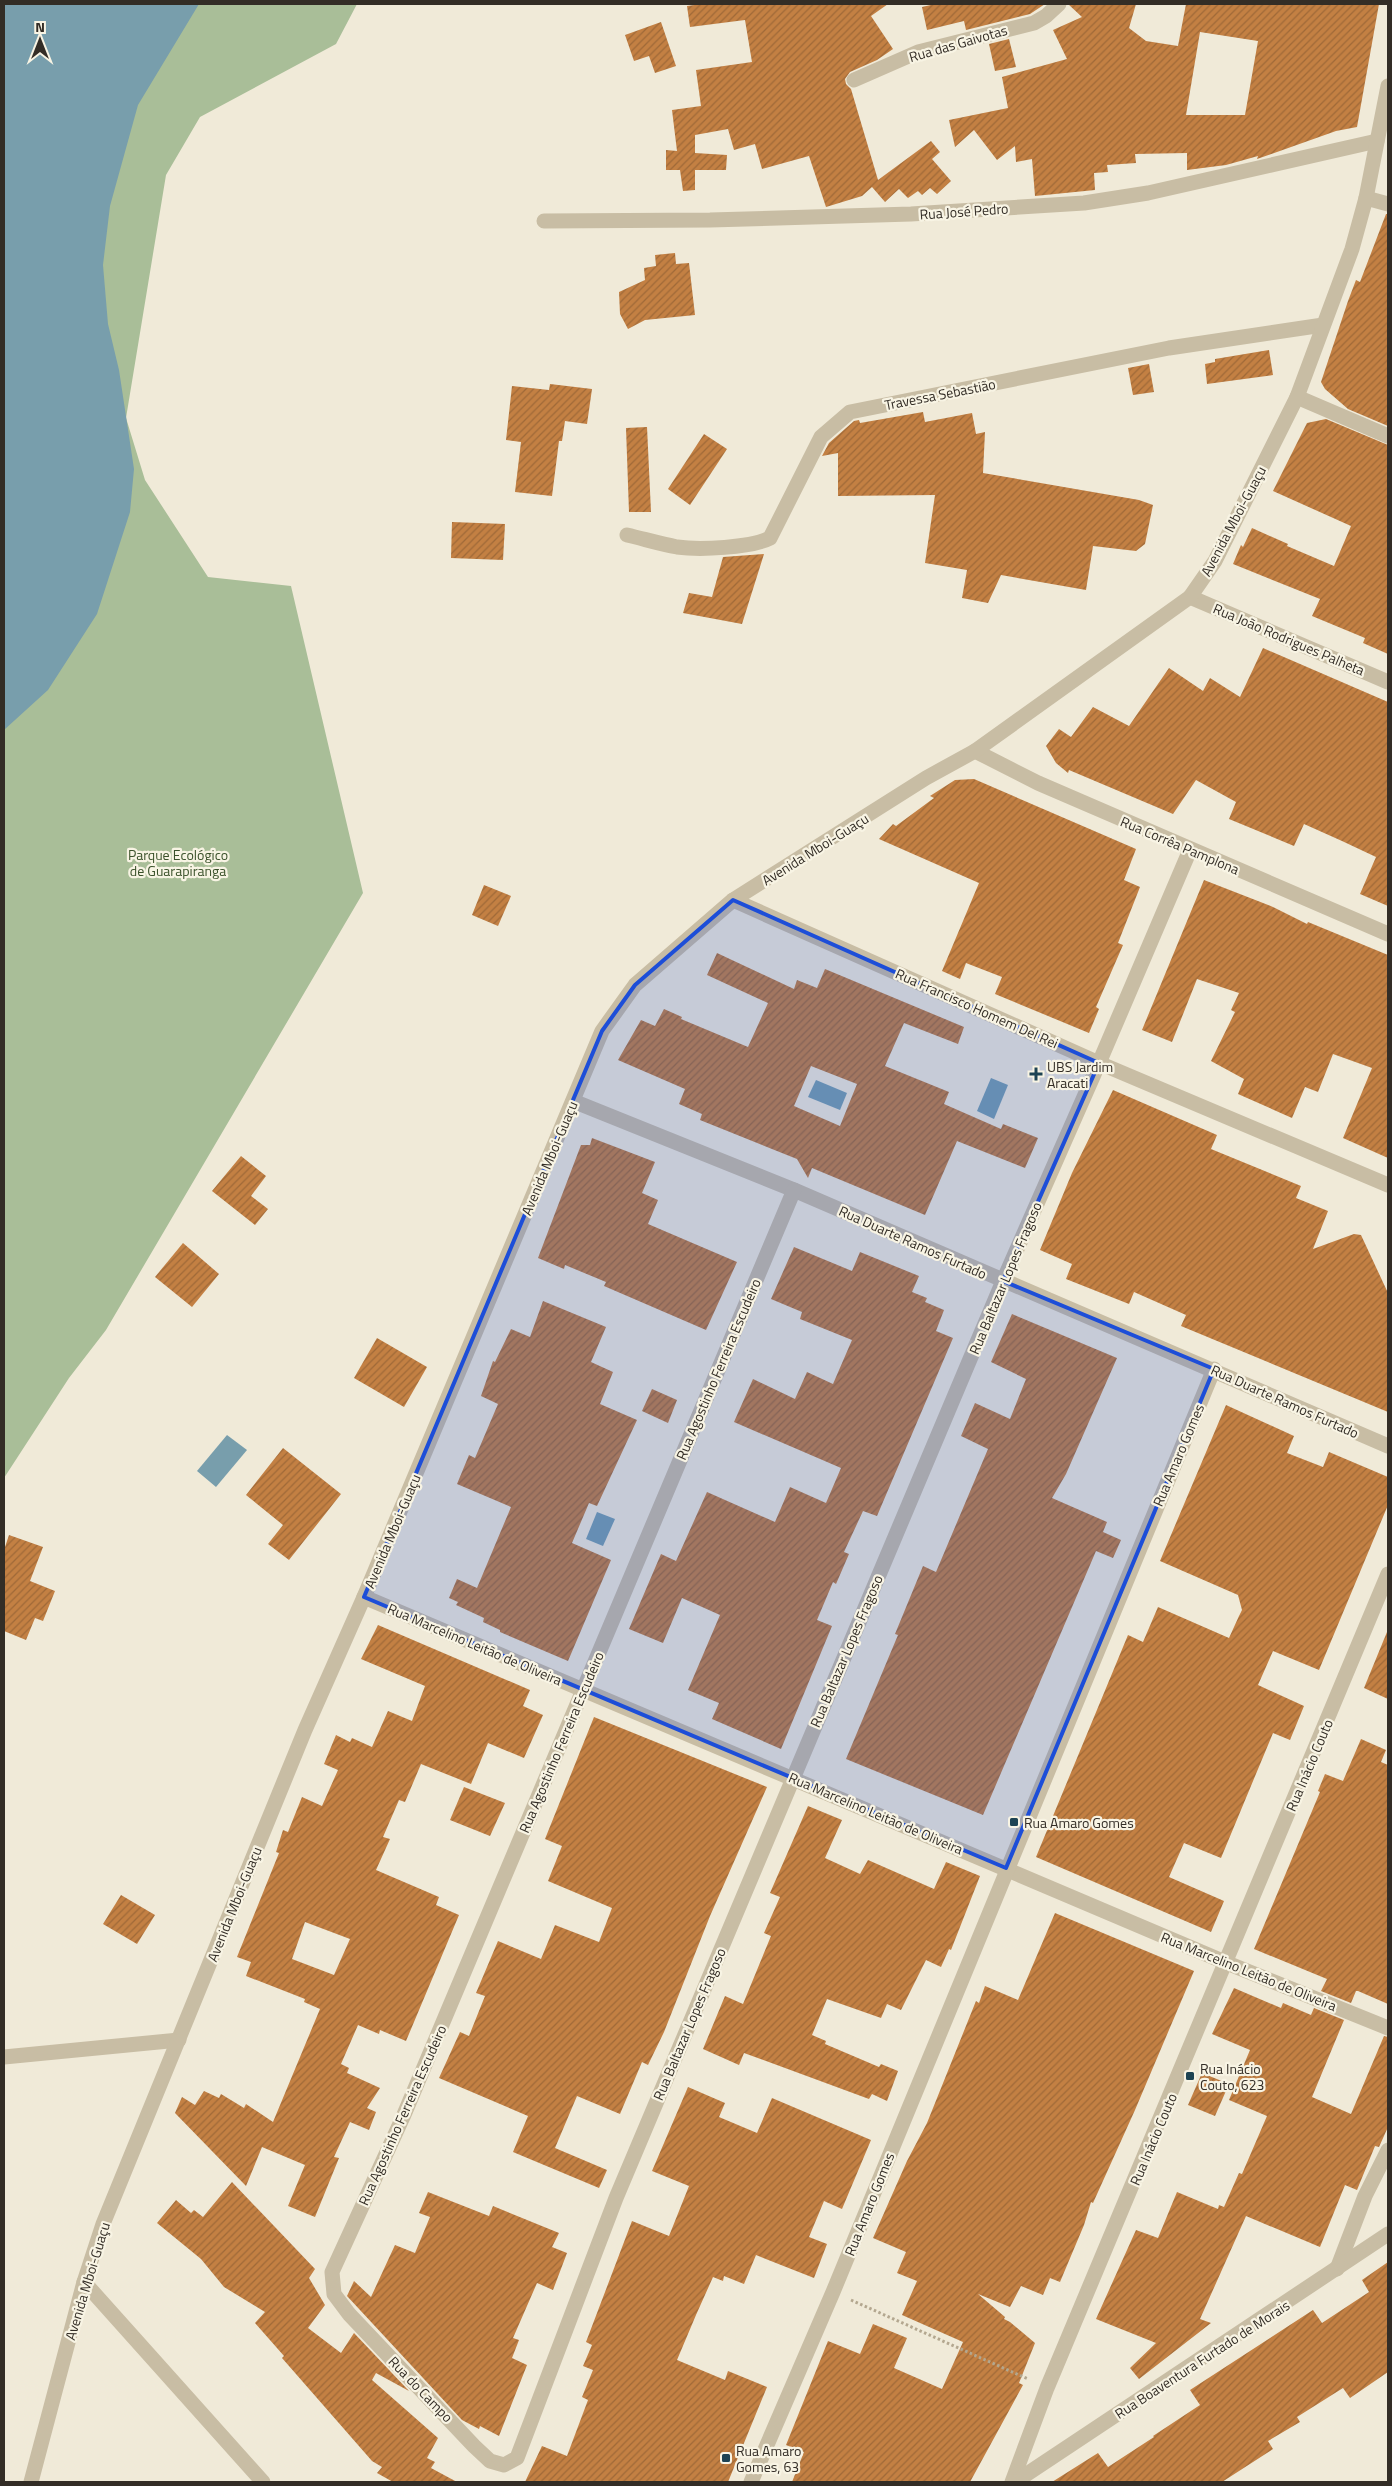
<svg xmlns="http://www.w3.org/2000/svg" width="1392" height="2486" viewBox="0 0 1392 2486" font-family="'Titillium Web',sans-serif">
	<defs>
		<pattern id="building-hatch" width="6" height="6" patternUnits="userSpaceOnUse" patternTransform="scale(1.25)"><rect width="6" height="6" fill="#c38043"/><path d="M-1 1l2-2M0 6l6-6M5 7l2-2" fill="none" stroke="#9f6938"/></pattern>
	</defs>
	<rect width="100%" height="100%" fill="#f0ead8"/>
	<path fill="#a9be98" d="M 4,4 L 357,4 L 336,44 L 200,117 L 166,175 L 126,418 L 145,480 L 208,577 L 291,586 L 363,893 L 106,1330 L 69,1378 L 4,1478 Z"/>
	<g fill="#789eac">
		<path d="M 4,4 L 199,4 L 138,105 L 110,206 L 103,265 L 108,324 L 119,370 L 134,469 L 130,512 L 97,614 L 48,690 L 4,730 Z"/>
		<path d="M 991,1078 L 1008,1085 L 994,1119 L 977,1111 Z"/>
		<path d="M 816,1080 L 847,1093 L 840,1110 L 808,1097 Z"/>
		<path d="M 227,1435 L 247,1450 L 216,1487 L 197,1471 Z"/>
		<path d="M 597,1512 L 615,1519 L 603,1546 L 586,1539 Z"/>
	</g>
	<g fill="url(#building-hatch)" fill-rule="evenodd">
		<path d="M 702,4 L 888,4 L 871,16 L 893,49 L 877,60 L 850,72 L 845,79 L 846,84 L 851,89 L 878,180 L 931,141 L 940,152 L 932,159 L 951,181 L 937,194 L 930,188 L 922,195 L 918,191 L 908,198 L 899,189 L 885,202 L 872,187 L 862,196 L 826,207 L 809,156 L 762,169 L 755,144 L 734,150 L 728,129 L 695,135 L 695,153 L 727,155 L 726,170 L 695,170 L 695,190 L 683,191 L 680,170 L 666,170 L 666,150 L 677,151 L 672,110 L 701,106 L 696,70 L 752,62 L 745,20 L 690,27 L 687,6 Z"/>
		<path d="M 935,4 L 1045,4 L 1030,14 L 966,30 L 964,21 L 927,30 L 922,7 Z"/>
		<path d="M 1068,4 L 1136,4 L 1129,28 L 1146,41 L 1178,46 L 1186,4 L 1379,4 L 1357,127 L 1336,131 L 1257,159 L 1258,156 L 1226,165 L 1187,170 L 1187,153 L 1135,154 L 1136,163 L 1107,165 L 1108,172 L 1094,173 L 1095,190 L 1035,196 L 1032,159 L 1016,162 L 1015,146 L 997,160 L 974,130 L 955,147 L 949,120 L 1008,108 L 1002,77 L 1067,59 L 1053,30 L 1082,17 ZM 1200,32 L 1258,41 L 1245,115 L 1186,115 Z"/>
		<path d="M 661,22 L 676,66 L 655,73 L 649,56 L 634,61 L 625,35 Z"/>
		<path d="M 1009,39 L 1016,67 L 995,71 L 989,44 Z"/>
		<path d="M 1386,214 L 1388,214 L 1388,426 L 1348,409 L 1325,389 L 1321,382 L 1348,301 L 1356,280 L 1360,282 Z"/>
		<path d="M 675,253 L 676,264 L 689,263 L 695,315 L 645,320 L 628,329 L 620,314 L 619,292 L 645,280 L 644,268 L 656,266 L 655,255 Z"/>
		<path d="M 1269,350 L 1273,375 L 1207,384 L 1205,364 L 1215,362 L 1215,359 Z"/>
		<path d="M 1149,364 L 1154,392 L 1133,395 L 1128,368 Z"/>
		<path d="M 550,384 L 592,389 L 587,424 L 565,421 L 562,441 L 559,441 L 552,496 L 515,492 L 521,442 L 506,440 L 512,386 L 549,390 Z"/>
		<path d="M 923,412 L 925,422 L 972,413 L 976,434 L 985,432 L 983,473 L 1139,500 L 1153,505 L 1145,544 L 1136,551 L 1093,546 L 1086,590 L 1001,575 L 988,603 L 962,598 L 967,570 L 925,563 L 935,495 L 838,496 L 838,453 L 822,456 L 829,443 L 854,421 L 859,420 L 860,423 Z"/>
		<path d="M 1326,419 L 1388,445 L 1388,654 L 1363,643 L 1365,638 L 1312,616 L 1320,599 L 1233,564 L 1241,545 L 1243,547 L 1252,528 L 1288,544 L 1287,546 L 1334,566 L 1351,526 L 1273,491 L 1307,423 Z"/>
		<path d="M 647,427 L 651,512 L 629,512 L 626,428 Z"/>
		<path d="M 704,434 L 727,449 L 690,505 L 668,489 Z"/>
		<path d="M 452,522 L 505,524 L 503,560 L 451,558 Z"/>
		<path d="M 764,554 L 742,624 L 683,613 L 689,593 L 712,597 L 723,557 Z"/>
		<path d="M 1263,648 L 1388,702 L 1388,906 L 1360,894 L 1376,857 L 1342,841 L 1304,824 L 1294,846 L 1229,819 L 1236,802 L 1196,780 L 1173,814 L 1069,770 L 1068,773 L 1056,763 L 1046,746 L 1059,729 L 1071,737 L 1093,707 L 1129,726 L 1169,668 L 1203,691 L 1210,678 L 1240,697 Z"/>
		<path d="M 974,779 L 1136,849 L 1124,880 L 1140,887 L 1118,943 L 1123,945 L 1096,1007 L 1099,1009 L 1089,1033 L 995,994 L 1002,977 L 966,963 L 960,979 L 942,971 L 979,883 L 879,839 L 893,824 L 896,826 L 934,798 L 930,796 L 955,780 Z"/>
		<path d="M 1204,880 L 1273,907 L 1307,924 L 1308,922 L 1388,955 L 1388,1158 L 1343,1138 L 1372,1068 L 1333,1054 L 1318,1092 L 1305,1087 L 1292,1118 L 1238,1094 L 1244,1079 L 1211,1061 L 1235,1012 L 1231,1010 L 1239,993 L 1197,979 L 1172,1042 L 1142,1030 Z"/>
		<path d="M 484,885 L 511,896 L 498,926 L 472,915 Z"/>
		<path d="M 717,953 L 794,989 L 797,980 L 817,988 L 825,969 L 964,1027 L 958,1044 L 904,1023 L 885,1066 L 949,1092 L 944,1104 L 1001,1129 L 1003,1124 L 1038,1138 L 1025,1168 L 957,1141 L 925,1215 L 812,1168 L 808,1178 L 797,1159 L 700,1120 L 702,1114 L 679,1104 L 685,1089 L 618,1060 L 641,1020 L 655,1026 L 664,1009 L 682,1017 L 681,1019 L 748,1047 L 768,1003 L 707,975 ZM 811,1066 L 857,1084 L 840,1126 L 794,1106 Z"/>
		<path d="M 1113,1090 L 1217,1135 L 1211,1149 L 1301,1186 L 1296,1198 L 1328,1211 L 1313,1249 L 1354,1234 L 1361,1235 L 1388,1293 L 1388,1412 L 1181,1326 L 1186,1315 L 1134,1292 L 1129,1304 L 1066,1279 L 1072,1264 L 1040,1250 L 1072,1173 Z"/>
		<path d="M 592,1138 L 655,1162 L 642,1193 L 658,1200 L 648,1224 L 737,1262 L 706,1330 L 604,1286 L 606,1282 L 565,1265 L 564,1269 L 538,1258 L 581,1145 L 590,1145 Z"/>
		<path d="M 241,1156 L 266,1176 L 251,1196 L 268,1209 L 255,1225 L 212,1191 Z"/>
		<path d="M 183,1243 L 219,1274 L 192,1307 L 155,1277 Z"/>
		<path d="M 794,1247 L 852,1271 L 860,1252 L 919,1276 L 912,1292 L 927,1298 L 925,1302 L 944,1310 L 936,1331 L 953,1338 L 877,1516 L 863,1511 L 844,1552 L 849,1554 L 836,1584 L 833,1582 L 817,1620 L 832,1626 L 781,1749 L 712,1719 L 719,1703 L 688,1690 L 720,1615 L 682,1598 L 663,1643 L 629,1629 L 661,1554 L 676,1561 L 707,1492 L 775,1522 L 790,1487 L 826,1503 L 841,1468 L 734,1422 L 753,1379 L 795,1399 L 807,1372 L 833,1384 L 852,1340 L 800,1319 L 802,1312 L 771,1299 Z"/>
		<path d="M 543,1301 L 606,1327 L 591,1362 L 613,1372 L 600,1404 L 637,1420 L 597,1506 L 589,1503 L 572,1543 L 611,1560 L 568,1661 L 500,1632 L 500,1630 L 483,1622 L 484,1618 L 456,1605 L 458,1602 L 449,1598 L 457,1579 L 477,1588 L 511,1507 L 457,1484 L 469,1455 L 475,1458 L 498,1404 L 481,1396 L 493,1361 L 495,1362 L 511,1329 L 530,1337 Z"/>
		<path d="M 1012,1314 L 1117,1358 L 1066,1474 L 1052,1498 L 1107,1522 L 1103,1532 L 1121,1540 L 1113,1558 L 1096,1551 L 983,1815 L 846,1759 L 898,1635 L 895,1634 L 923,1566 L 936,1572 L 988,1449 L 961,1436 L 975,1403 L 1010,1419 L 1026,1379 L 991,1362 Z"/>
		<path d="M 377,1338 L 427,1367 L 404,1407 L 354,1378 Z"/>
		<path d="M 652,1389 L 677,1400 L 668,1423 L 642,1411 Z"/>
		<path d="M 1226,1405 L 1294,1436 L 1287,1453 L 1323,1467 L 1329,1452 L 1388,1477 L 1388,1505 L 1319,1670 L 1273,1651 L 1258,1685 L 1304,1706 L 1290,1740 L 1273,1733 L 1221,1858 L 1184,1843 L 1169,1877 L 1224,1901 L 1211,1932 L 1036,1857 L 1128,1635 L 1143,1642 L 1158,1607 L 1229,1638 L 1239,1616 L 1242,1610 L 1238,1595 L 1160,1561 Z"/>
		<path d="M 283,1448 L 341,1494 L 289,1560 L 268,1544 L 283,1525 L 246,1495 Z"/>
		<path d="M 9,1535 L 43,1547 L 30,1581 L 55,1591 L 43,1621 L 35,1618 L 26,1640 L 4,1631 L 4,1550 Z"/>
		<path d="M 378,1625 L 530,1690 L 523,1706 L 543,1715 L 524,1758 L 488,1743 L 471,1784 L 421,1764 L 405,1802 L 399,1800 L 383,1837 L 390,1839 L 376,1870 L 439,1897 L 436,1905 L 459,1915 L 406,2041 L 380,2030 L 379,2034 L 358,2025 L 341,2064 L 349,2068 L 347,2073 L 380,2088 L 367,2108 L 376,2112 L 369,2130 L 350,2122 L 334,2157 L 339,2158 L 315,2217 L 288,2206 L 305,2165 L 262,2147 L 246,2186 L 175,2113 L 182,2097 L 195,2105 L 204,2091 L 219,2098 L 221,2094 L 244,2108 L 246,2104 L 273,2122 L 320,2009 L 304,2002 L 305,1999 L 246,1976 L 251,1962 L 237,1957 L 279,1853 L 276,1852 L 283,1830 L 288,1832 L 302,1797 L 322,1806 L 338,1770 L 324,1764 L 336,1735 L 350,1742 L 352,1738 L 372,1747 L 388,1711 L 412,1721 L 425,1686 L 361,1659 ZM 305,1922 L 350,1939 L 334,1975 L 292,1959 Z"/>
		<path d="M 1387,1632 L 1388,1632 L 1388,1699 L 1364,1688 Z"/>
		<path d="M 594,1717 L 767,1787 L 710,1916 L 664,2032 L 648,2065 L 642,2062 L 620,2114 L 577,2096 L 555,2148 L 607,2170 L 599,2188 L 513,2152 L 528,2116 L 439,2078 L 460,2032 L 469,2036 L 485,1996 L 476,1993 L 498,1941 L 541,1959 L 555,1925 L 599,1942 L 612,1908 L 548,1881 L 562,1846 L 545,1839 Z"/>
		<path d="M 1361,1739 L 1386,1750 L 1381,1762 L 1388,1765 L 1388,2004 L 1358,1991 L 1356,1991 L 1351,2003 L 1321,1991 L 1327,1979 L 1254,1949 L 1320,1792 L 1318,1791 L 1325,1774 L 1343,1781 Z"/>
		<path d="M 464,1787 L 505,1803 L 490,1836 L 450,1820 Z"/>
		<path d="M 808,1806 L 842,1820 L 825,1858 L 860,1874 L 868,1860 L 934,1889 L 946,1862 L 980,1876 L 951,1950 L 949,1949 L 941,1967 L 926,1960 L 901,2010 L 887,2004 L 881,2018 L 827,1999 L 812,2035 L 826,2041 L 825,2044 L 879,2067 L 881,2064 L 898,2071 L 887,2101 L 872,2094 L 869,2099 L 744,2053 L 739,2065 L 703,2049 L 725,1996 L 743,2004 L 771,1936 L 764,1933 L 780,1897 L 770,1893 Z"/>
		<path d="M 121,1895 L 155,1915 L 137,1944 L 103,1924 Z"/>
		<path d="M 1055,1913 L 1194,1971 L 1135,2110 L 1093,2203 L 1091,2202 L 1084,2225 L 1060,2282 L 1050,2278 L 1043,2295 L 1021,2286 L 1010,2307 L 978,2294 L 1005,2317 L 1004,2319 L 1010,2322 L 1035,2343 L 1019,2383 L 1023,2385 L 970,2482 L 792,2482 L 804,2452 L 786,2445 L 828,2341 L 860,2354 L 873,2324 L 907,2338 L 894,2368 L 942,2389 L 963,2342 L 902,2315 L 917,2281 L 897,2273 L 906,2252 L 873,2238 L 907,2161 L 927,2123 L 976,2001 L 979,2003 L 985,1986 L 1018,2000 Z"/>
		<path d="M 1234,1988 L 1281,2008 L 1283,2003 L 1311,2015 L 1314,2008 L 1344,2020 L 1312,2097 L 1351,2114 L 1384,2036 L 1388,2037 L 1388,2127 L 1379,2147 L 1375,2146 L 1357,2190 L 1345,2185 L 1320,2247 L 1246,2216 L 1200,2319 L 1211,2323 L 1139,2379 L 1130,2368 L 1156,2343 L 1096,2319 L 1136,2230 L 1158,2238 L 1177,2192 L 1218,2209 L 1219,2205 L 1224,2207 L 1239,2173 L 1242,2174 L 1267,2116 L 1229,2100 L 1250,2050 L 1212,2034 Z"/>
		<path d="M 1202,2073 L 1229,2084 L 1215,2116 L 1188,2105 Z"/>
		<path d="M 688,2087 L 725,2103 L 719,2117 L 757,2133 L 772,2098 L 871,2140 L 842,2209 L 824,2201 L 809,2237 L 827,2244 L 814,2278 L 756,2255 L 744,2284 L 724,2276 L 723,2281 L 713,2277 L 696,2315 L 677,2360 L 725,2380 L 728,2371 L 767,2387 L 728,2482 L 525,2482 L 542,2446 L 567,2456 L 588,2400 L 582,2397 L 593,2370 L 583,2366 L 592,2345 L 586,2342 L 632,2221 L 669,2236 L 689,2186 L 652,2171 Z"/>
		<path d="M 232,2182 L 315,2269 L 309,2278 L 325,2305 L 308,2328 L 341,2353 L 354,2333 L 409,2391 L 376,2373 L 372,2380 L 438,2438 L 427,2458 L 435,2462 L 431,2468 L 457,2482 L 393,2482 L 377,2473 L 382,2467 L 372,2461 L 282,2358 L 284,2356 L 255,2323 L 265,2312 L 224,2287 L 201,2259 L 157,2223 L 176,2200 L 191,2213 L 194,2210 L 203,2217 Z"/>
		<path d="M 428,2192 L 489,2216 L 493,2206 L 559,2233 L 552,2247 L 567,2253 L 553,2290 L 537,2283 L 513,2338 L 519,2340 L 512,2358 L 527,2365 L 499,2436 L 480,2426 L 479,2429 L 462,2420 L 347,2296 L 354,2281 L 371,2297 L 395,2245 L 415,2253 L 430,2217 L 419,2213 Z"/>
		<path d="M 1388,2262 L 1388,2372 L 1350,2398 L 1343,2388 L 1297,2417 L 1300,2422 L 1268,2441 L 1273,2449 L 1222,2482 L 1052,2482 L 1098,2453 L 1108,2467 L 1154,2437 L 1153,2436 L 1200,2405 L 1190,2390 L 1313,2310 L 1322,2323 L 1369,2292 L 1362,2280 Z"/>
	</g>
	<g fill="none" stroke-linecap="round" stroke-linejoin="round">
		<path stroke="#b3a78f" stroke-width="3" stroke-dasharray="2.5 2.5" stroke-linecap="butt" d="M 851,2300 L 1028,2379"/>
		<g stroke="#c8bda4" stroke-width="15">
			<path d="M 854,80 L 918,52 L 1034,23 L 1046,16 L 1059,4"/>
			<path d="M 1366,198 L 1388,204"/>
			<path d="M 544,221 L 710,220 L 911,214 L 1084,203 L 1148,193 L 1377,141"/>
			<path d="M 1297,397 L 1388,436"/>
			<path d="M 627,535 C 644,539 661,544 677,547 C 699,550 751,548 770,538 L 821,437 L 850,412 L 1169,348 L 1323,325"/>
			<path d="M 1190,597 L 1388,682"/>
			<path d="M 975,751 L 1038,783 L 1388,934"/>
			<path d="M 733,900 L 1099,1063 L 1388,1185"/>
			<path d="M 573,1101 L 794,1190 L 1388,1446"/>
			<path d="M 794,1190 L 403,2117 L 332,2272 L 334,2294 L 349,2314 L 474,2446 L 490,2461 L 504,2465 L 517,2458 L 616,2198 L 1003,1281 L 1099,1063 L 1190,850"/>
			<path d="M 364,1597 L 1227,1963 L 1388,2028"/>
			<path d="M 4,2057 L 179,2040"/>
			<path d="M 1337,2269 L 1365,2196 L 1388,2150"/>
			<path d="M 84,2282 L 263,2482"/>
			<path d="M 31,2482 L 84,2282 L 103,2224 L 305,1730 L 364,1597 L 602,1031 L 635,985 L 733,900 L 926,778 L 975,751 L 1190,597 L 1215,561 L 1297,397 L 1352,249 L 1366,198 L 1388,86"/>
			<path d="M 751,2482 L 833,2292 L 1214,1369"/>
			<path d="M 1012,2482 L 1047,2388 L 1388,1574"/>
			<path d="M 1015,2482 L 1388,2234"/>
		</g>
	</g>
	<path fill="#1d4ed8" fill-opacity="0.2" stroke="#1d4ed8" stroke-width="4" stroke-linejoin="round" d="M 733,900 L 1099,1063 L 1003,1281 L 1214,1369 L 1006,1868 L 364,1597 L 602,1031 L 635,985 Z"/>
	<g fill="#1d4353" stroke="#f8f4e4" stroke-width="2">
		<path d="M1033.5 1066.5h5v5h5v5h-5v5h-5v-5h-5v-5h5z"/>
		<rect x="1009" y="1817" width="10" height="10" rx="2.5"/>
		<rect x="1185" y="2071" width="10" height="10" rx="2.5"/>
		<rect x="721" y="2453" width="10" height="10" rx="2.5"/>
	</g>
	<g text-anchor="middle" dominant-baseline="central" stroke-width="4.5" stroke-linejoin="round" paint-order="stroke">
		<g font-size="14" fill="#332d26" stroke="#f8f4e4">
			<text transform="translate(958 43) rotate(-16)">Rua das Gaivotas</text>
			<text transform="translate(964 211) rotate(-4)">Rua José Pedro</text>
			<text transform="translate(940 394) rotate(-11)">Travessa Sebastião</text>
			<text transform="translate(1233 521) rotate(-62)">Avenida Mboi-Guaçu</text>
			<text transform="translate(1289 639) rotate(23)">Rua João Rodrigues Palheta</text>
			<text transform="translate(1180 845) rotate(23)">Rua Corrêa Pamplona</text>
			<text transform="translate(815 849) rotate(-32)">Avenida Mboi-Guaçu</text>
			<text transform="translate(977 1008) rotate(24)">Rua Francisco Homem Del Rei</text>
			<text transform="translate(549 1158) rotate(-67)">Avenida Mboi-Guaçu</text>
			<text transform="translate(913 1242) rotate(24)">Rua Duarte Ramos Furtado</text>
			<text transform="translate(1005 1278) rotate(-67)">Rua Baltazar Lopes Fragoso</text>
			<text transform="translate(718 1369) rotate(-67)">Rua Agostinho Ferreira Escudeiro</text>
			<text transform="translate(1285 1401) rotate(24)">Rua Duarte Ramos Furtado</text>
			<text transform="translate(1178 1455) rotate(-67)">Rua Amaro Gomes</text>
			<text transform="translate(392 1531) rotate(-67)">Avenida Mboi-Guaçu</text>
			<text transform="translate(475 1644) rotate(23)">Rua Marcelino Leitão de Oliveira</text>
			<text transform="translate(846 1651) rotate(-67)">Rua Baltazar Lopes Fragoso</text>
			<text transform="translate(561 1742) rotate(-67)">Rua Agostinho Ferreira Escudeiro</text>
			<text transform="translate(1309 1765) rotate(-67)">Rua Inácio Couto</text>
			<text transform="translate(876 1813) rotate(23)">Rua Marcelino Leitão de Oliveira</text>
			<text transform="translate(234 1904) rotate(-68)">Avenida Mboi-Guaçu</text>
			<text transform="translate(1249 1971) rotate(22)">Rua Marcelino Leitão de Oliveira</text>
			<text transform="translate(689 2024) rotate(-67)">Rua Baltazar Lopes Fragoso</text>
			<text transform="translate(402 2115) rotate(-66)">Rua Agostinho Ferreira Escudeiro</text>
			<text transform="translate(1153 2139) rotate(-67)">Rua Inácio Couto</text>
			<text transform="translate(869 2204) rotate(-68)">Rua Amaro Gomes</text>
			<text transform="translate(87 2281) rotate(-73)">Avenida Mboi-Guaçu</text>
			<text transform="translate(1202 2359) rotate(-33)">Rua Boaventura Furtado de Morais</text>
			<text transform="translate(421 2389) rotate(46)">Rua do Campo</text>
		</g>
		<g font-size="14" fill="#3a512a" stroke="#f8f4e4">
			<text x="178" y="854">Parque Ecológico<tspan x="178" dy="16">de Guarapiranga</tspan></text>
		</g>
		<g font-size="14" fill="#332d26" stroke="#f8f4e4" text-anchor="start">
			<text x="1047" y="1066">UBS Jardim<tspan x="1047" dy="16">Aracati</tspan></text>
			<text x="1024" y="1822">Rua Amaro Gomes</text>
			<text x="1200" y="2068">Rua Inácio<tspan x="1200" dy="16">Couto, 623</tspan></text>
			<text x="736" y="2450">Rua Amaro<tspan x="736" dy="16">Gomes, 63</tspan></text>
		</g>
	</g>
	<rect width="1392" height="2486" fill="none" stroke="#332d26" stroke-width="10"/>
	<g transform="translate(40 40)" stroke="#f8f4e4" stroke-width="4" paint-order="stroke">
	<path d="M0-4L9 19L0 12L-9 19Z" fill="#332d26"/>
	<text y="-8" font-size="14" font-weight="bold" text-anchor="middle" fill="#332d26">N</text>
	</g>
</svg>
